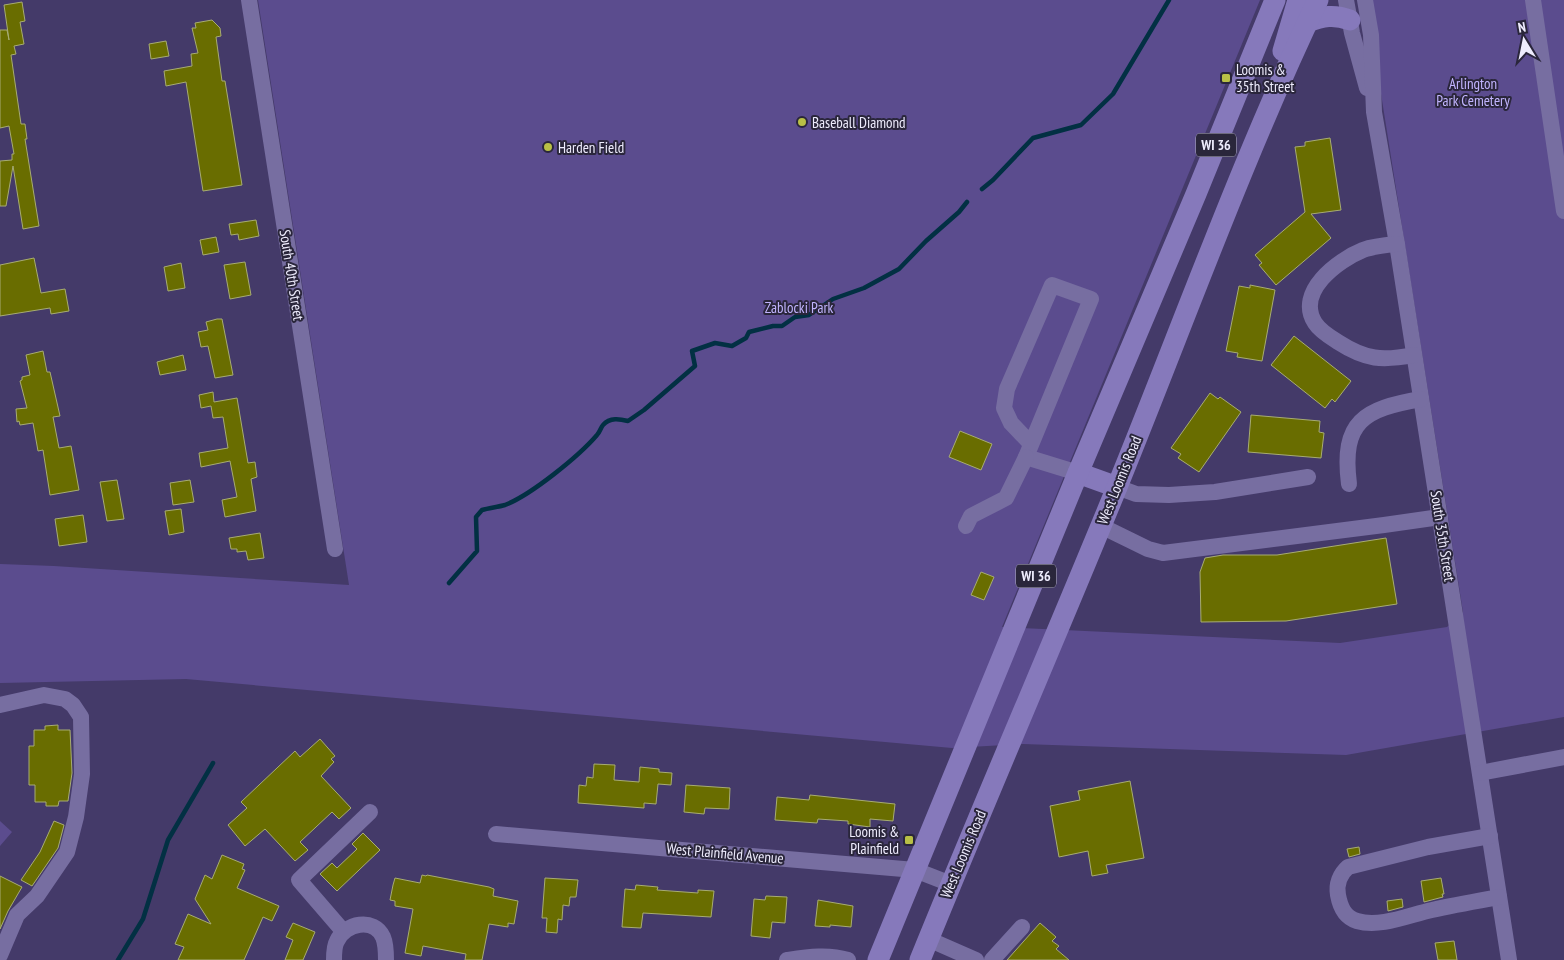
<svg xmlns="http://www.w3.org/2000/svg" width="1564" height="960" viewBox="0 0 1564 960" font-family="'PT Sans Narrow',sans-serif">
	<rect width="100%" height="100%" fill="#443a69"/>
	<g fill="#5b4c8e">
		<path d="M 258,0 L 1260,0 L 1002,627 L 1340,643 L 1447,627 L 1463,612 L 1379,81 L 1370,0 L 1564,0 L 1564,717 L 1346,755 L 1023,744 L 952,748 L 186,679 L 0,683 L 0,564 L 54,566 L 349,585 Z"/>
		<path d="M 0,821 L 12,832 L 0,846 Z"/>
	</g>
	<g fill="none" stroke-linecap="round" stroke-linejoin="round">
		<g stroke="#023043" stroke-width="4.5">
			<path d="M 982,189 L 993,180 L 1033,138 L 1081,125 L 1113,94 L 1169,0"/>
			<path d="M 449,583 L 477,551 L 476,517 L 482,510 C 489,508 498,507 505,505 C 531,495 579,456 597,435 C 600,432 601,427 603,425 C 610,417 620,419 628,421 L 644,410 L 695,366 L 692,351 L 715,343 L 732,346 L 746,338 L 749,332 L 773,326 L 782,326 L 795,317 L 809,315 L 833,299 L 864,288 L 899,269 L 926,241 L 959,212 L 967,202"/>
			<path d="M 118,960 L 143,919 L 168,840 L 213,763"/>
		</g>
	</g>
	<g fill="#696d00" stroke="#a7ac72">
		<path d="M 22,2 L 25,21 L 20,22 L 24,44 L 14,46 L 16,54 L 11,55 L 21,124 L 25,124 L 27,139 L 25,139 L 39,226 L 23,229 L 13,166 L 6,206 L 0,206 L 0,161 L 12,160 L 12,154 L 14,154 L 9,126 L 0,128 L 0,30 L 7,30 L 9,40 L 4,5 Z"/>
		<path d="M 212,20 L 220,28 L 221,36 L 216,37 L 222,81 L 225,81 L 242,185 L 203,191 L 186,82 L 166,86 L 164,71 L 192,66 L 191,54 L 198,53 L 192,28 L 196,28 L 195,23 Z"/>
		<path d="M 166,41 L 169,56 L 151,59 L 149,44 Z"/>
		<path d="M 1330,138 L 1341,210 L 1311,214 L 1331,238 L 1276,285 L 1259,265 L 1262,263 L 1255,255 L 1305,212 L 1295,147 L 1305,146 L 1305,142 Z"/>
		<path d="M 256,220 L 259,236 L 239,240 L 238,234 L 231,235 L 229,224 Z"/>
		<path d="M 216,237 L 219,252 L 203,255 L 200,240 Z"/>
		<path d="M 34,258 L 41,293 L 65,289 L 69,311 L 51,314 L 50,308 L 0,316 L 0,265 Z"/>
		<path d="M 245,262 L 251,295 L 230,299 L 224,265 Z"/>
		<path d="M 181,263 L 185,288 L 168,291 L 164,267 Z"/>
		<path d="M 1250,285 L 1275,290 L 1262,361 L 1237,357 L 1238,353 L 1226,351 L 1239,286 L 1250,288 Z"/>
		<path d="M 217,319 L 222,319 L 233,375 L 215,378 L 208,346 L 201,347 L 198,332 L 208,330 L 206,322 Z"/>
		<path d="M 1294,336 L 1351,381 L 1335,402 L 1332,399 L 1325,408 L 1271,365 Z"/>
		<path d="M 43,351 L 47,372 L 50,372 L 60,416 L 53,417 L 59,448 L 71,446 L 79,490 L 50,495 L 43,450 L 38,451 L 33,423 L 20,425 L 19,421 L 17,422 L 16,409 L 27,408 L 20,381 L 22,380 L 22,377 L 30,375 L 26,355 Z"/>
		<path d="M 183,355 L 186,370 L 160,375 L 157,362 Z"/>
		<path d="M 213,392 L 214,402 L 237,398 L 248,463 L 255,462 L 257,477 L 251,479 L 256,511 L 225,517 L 222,500 L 237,497 L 230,461 L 201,467 L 199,453 L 228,448 L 223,417 L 213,418 L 211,406 L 201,408 L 199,395 Z"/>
		<path d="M 1210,393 L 1218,399 L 1220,397 L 1241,412 L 1199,472 L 1178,458 L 1181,454 L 1171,448 Z"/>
		<path d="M 1251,415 L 1320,421 L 1319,432 L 1324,433 L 1321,458 L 1248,452 Z"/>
		<path d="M 960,431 L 992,444 L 981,470 L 949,457 Z"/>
		<path d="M 117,480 L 124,519 L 107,521 L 100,482 Z"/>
		<path d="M 190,480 L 194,502 L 173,505 L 170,483 Z"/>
		<path d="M 181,509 L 184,532 L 169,535 L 165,511 Z"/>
		<path d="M 83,515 L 87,542 L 59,546 L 55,519 Z"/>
		<path d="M 260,533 L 264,558 L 248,560 L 246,551 L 237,552 L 237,549 L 231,549 L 229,538 Z"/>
		<path d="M 1386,538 L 1397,604 L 1286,621 L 1201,622 L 1200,572 L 1205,558 L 1223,555 L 1277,555 Z"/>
		<path d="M 981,572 L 994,577 L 984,600 L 971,595 Z"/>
		<path d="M 58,725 L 58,730 L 70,730 L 72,773 L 68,801 L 59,801 L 58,806 L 46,806 L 46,802 L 35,802 L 35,785 L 29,785 L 29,746 L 34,746 L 34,730 L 45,730 L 45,726 Z"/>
		<path d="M 320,739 L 335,756 L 331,759 L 334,762 L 321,776 L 351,808 L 339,819 L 332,812 L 300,842 L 308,850 L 295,861 L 265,829 L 245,846 L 228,825 L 247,808 L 241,802 L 295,751 L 300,757 Z"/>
		<path d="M 594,764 L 615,765 L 614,780 L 639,782 L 640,767 L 659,769 L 659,772 L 672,773 L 671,785 L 658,784 L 656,804 L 644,803 L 644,808 L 578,803 L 579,785 L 586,786 L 587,777 L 593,778 Z"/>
		<path d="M 1130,781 L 1144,858 L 1106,865 L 1108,873 L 1092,876 L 1088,851 L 1059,857 L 1050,806 L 1080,800 L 1078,791 Z"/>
		<path d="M 686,785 L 730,788 L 729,809 L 705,808 L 704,814 L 684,812 Z"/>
		<path d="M 810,795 L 895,804 L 893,821 L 870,819 L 870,827 L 848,824 L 848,821 L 818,819 L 817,823 L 775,820 L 777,797 L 809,800 Z"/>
		<path d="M 54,821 L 64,825 L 58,848 L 32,886 L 21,880 L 40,852 Z"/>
		<path d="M 363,833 L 380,850 L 337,891 L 320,874 L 332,863 L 337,868 L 357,849 L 352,844 Z"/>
		<path d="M 1359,847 L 1360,854 L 1349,857 L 1347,849 Z"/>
		<path d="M 222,855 L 244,864 L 242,869 L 245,870 L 237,888 L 279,906 L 272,921 L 263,917 L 244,960 L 178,960 L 184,947 L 175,944 L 188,914 L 211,924 L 195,899 L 205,875 L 212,879 Z"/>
		<path d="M 422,875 L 426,876 L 427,875 L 489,887 L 494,889 L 493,896 L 518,901 L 514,924 L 508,923 L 508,927 L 489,924 L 482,960 L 465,960 L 466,954 L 423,946 L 421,956 L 405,953 L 413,909 L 395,906 L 395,901 L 390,900 L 393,885 L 395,878 L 420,883 Z"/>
		<path d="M 0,876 L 22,887 L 8,911 L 0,929 Z"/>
		<path d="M 545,878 L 578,880 L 576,897 L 570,897 L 569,906 L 563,905 L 562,920 L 558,919 L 557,933 L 546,932 L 547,918 L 542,918 Z"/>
		<path d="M 1441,878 L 1444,894 L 1442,894 L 1443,897 L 1424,902 L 1421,881 Z"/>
		<path d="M 636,885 L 658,887 L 657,890 L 698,893 L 698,890 L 714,891 L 711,917 L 643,913 L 641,928 L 622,927 L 625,889 L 635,890 Z"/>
		<path d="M 766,896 L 787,897 L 785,923 L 772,922 L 770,938 L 751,936 L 754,899 L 765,900 Z"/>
		<path d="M 1402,899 L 1403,907 L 1388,911 L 1387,901 Z"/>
		<path d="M 818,900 L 853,906 L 851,927 L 830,925 L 830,927 L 815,926 Z"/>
		<path d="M 293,923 L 315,932 L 303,960 L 285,960 L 293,940 L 286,937 Z"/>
		<path d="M 1040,923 L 1056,937 L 1052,941 L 1059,946 L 1056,949 L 1069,960 L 1007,960 Z"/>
		<path d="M 1454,941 L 1457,960 L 1438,960 L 1435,943 Z"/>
	</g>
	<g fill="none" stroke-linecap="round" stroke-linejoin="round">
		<g stroke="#776ea1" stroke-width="16">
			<path d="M 249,0 L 335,549"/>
			<path d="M 1346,0 L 1352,33 L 1367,88"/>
			<path d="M 1365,0 L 1371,35 L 1374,112 L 1397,244 L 1509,960"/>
			<path d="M 1533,0 L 1564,211"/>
			<path d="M 1397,244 C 1386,245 1374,246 1363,250 C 1338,260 1295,292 1315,323 C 1320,331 1330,337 1338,342 C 1366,360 1382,361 1414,355"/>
			<path d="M 1031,444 L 1011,423 L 1004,408 L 1007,389 L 1052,285 L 1091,299 L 1026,457 L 1078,473"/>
			<path d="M 1349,484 C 1341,421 1364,409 1421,399"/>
			<path d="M 1117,487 L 1136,494 L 1169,495 L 1215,492 L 1308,477"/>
			<path d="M 966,526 L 971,516 L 1006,498 L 1026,457"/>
			<path d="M 1101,526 L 1148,549 L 1163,553 L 1384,525 L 1440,517"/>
			<path d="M 0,705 L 44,695 L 65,699 L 73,705 L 81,717 L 82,774 L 76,817 L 67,852 L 37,896 L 17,915 L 0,955"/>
			<path d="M 1480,773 L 1564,757"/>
			<path d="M 496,834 L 915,870 L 951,884"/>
			<path d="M 1490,836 L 1428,847 L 1348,867 C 1340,874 1336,884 1338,895 C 1340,906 1344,917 1357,921 C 1380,928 1409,915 1432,910 C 1454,905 1477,901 1499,897"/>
			<path d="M 343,931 L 299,880 L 370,812"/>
			<path d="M 928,939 L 976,960"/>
			<path d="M 334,960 C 334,954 334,946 337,941 C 345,923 374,917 383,937 C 386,944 386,953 386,960"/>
			<path d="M 787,960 C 808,957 828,954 848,960"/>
			<path d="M 992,960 L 1022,927"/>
		</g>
		<g stroke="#8679bb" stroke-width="21">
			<path d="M 1307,22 C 1323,16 1334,14 1350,20"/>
			<path d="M 1283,51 L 1298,0"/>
			<path d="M 1078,473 L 1117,487"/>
			<path d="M 878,960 L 1078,473 L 1196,194 L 1275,0"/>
			<path d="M 920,960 C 984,802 1052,646 1117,487 C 1183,325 1242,159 1318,0"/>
		</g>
	</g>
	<g fill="#b9c046" stroke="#2a263b" stroke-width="2">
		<rect x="1221" y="73" width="10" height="10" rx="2.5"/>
		<circle cx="802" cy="122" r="5"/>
		<circle cx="548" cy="147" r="5"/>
		<rect x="904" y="835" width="10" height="10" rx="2.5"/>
	</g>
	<g text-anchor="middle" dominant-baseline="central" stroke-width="4" stroke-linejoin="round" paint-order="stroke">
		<g fill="#2a263b" stroke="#b3b1c3" stroke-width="1">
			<rect x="1196" y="133.5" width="40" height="23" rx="4"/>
			<rect x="1016" y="564.5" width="40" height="23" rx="4"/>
		</g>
		<g font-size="14" font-weight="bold" fill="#eeecfd">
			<text x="1216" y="145">WI 36</text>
			<text x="1036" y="576">WI 36</text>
		</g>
		<g font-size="15" fill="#eeecfd" stroke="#2a263b" text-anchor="start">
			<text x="1236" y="69">Loomis &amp;<tspan x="1236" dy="17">35th Street</tspan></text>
			<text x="812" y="122">Baseball Diamond</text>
			<text x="558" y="147">Harden Field</text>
			<text x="899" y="831" text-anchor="end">Loomis &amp;<tspan x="899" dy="17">Plainfield</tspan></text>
		</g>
		<g font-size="15" fill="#c1b4fe" stroke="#2a263b">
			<text x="1473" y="83">Arlington<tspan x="1473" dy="17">Park Cemetery</tspan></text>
			<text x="799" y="307">Zablocki Park</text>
		</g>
		<g font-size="15" fill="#eeecfd" stroke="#2a263b">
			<text transform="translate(292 275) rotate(81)">South 40th Street</text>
			<text transform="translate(1119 480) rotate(-68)">West Loomis Road</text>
			<text transform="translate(1443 536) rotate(81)">South 35th Street</text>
			<text transform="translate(725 853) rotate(5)">West Plainfield Avenue</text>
			<text transform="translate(963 854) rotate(-67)">West Loomis Road</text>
		</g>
	</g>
	<g transform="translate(1524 40) rotate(350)" stroke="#2a263b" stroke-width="4" paint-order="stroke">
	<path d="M0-4L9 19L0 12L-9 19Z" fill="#eeecfd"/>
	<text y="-8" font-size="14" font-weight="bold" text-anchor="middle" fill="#eeecfd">N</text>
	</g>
</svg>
